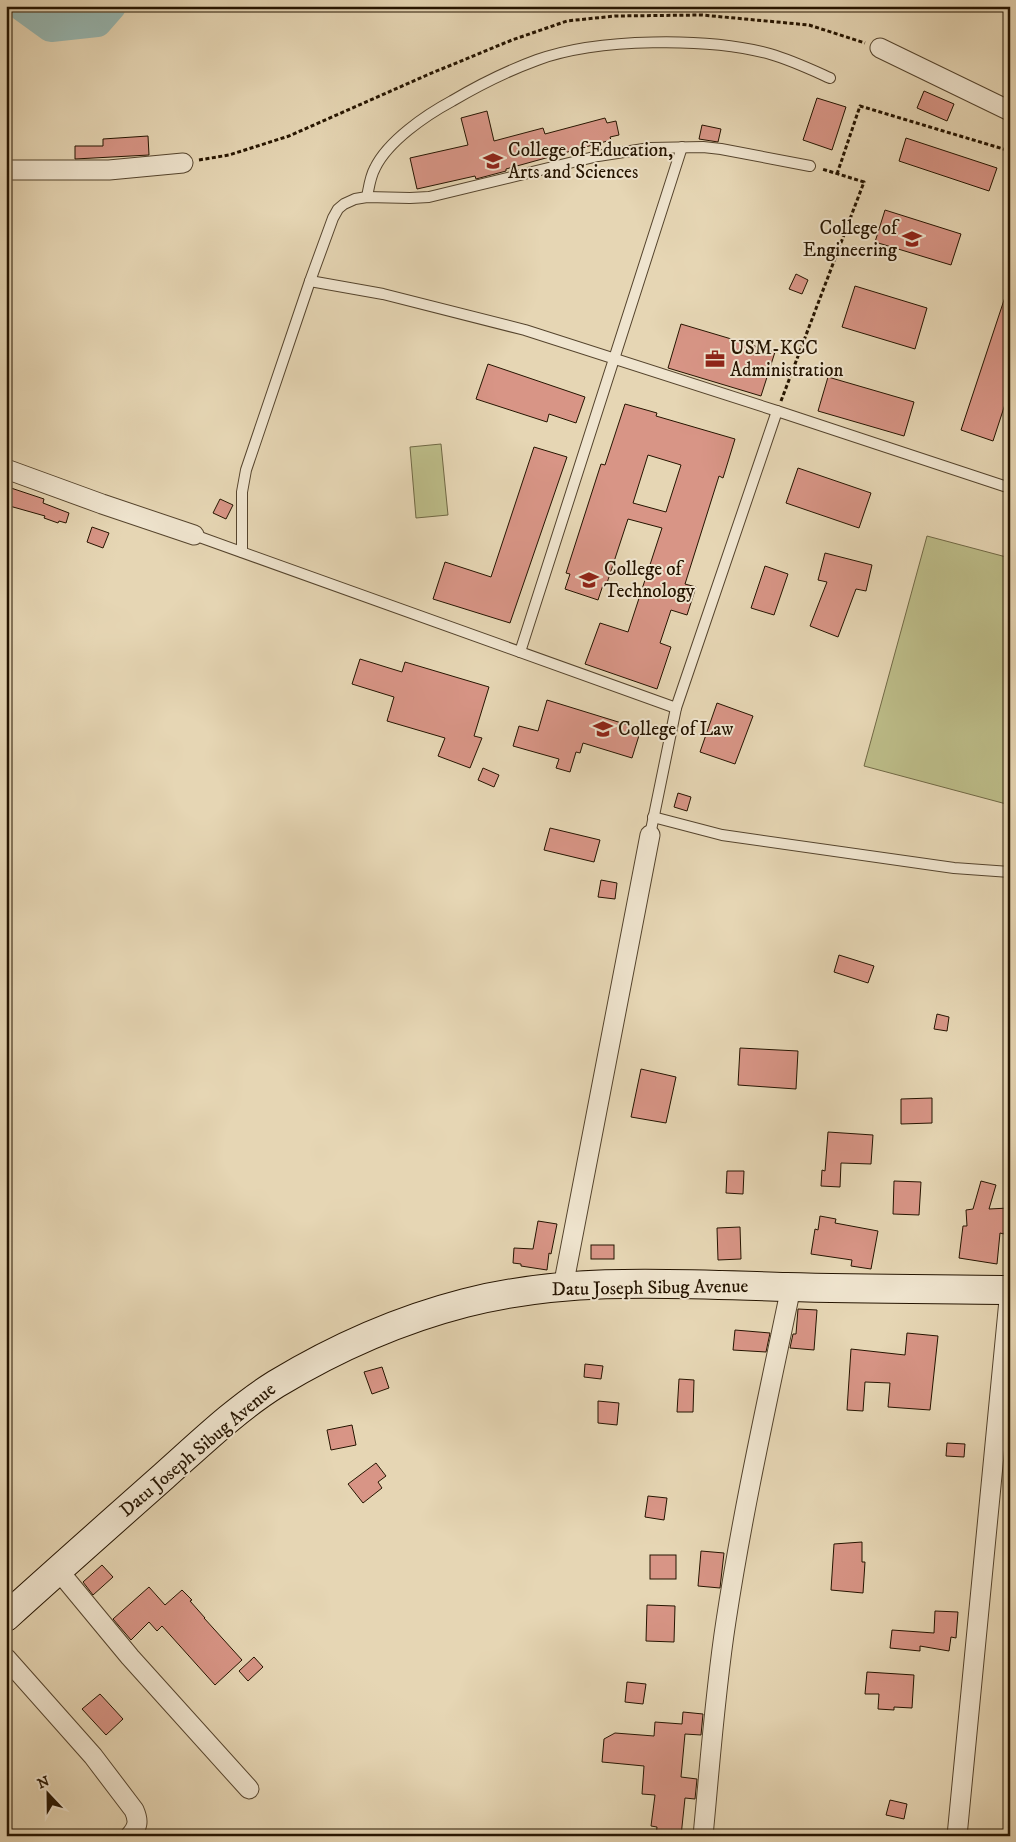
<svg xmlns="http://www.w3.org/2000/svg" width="1016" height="1842" viewBox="0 0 1016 1842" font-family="'IM FELL DW Pica',serif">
	<rect width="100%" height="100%" fill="#e6d6b4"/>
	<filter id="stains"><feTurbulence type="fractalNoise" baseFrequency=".004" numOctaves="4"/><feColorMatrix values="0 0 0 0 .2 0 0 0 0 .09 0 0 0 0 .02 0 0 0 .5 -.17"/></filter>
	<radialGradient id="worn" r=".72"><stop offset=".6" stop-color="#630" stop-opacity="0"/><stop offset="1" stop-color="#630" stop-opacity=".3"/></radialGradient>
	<g fill="#bcbc88" stroke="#706844">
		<path d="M 441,444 L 448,515 L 416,518 L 410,447 Z"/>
		<path d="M 927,536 L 1010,558 L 1010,805 L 864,766 Z"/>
	</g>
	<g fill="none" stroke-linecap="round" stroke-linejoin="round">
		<path stroke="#97b8b3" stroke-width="30" d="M 22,6 L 51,27 L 97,22 L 111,6"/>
	</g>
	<g fill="#d89586" stroke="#251400" fill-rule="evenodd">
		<path d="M 924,91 L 954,104 L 947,121 L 917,108 Z"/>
		<path d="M 817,98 L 846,107 L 832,150 L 803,140 Z"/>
		<path d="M 487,111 L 494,141 L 543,128 L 545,134 L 605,118 L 607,123 L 616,121 L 619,135 L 610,137 L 611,140 L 506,169 L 506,171 L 476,179 L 475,176 L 417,189 L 410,158 L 468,145 L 461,118 Z"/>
		<path d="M 702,125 L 721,129 L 718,142 L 699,139 Z"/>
		<path d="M 148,136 L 149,155 L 75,159 L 75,146 L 103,146 L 103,139 Z"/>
		<path d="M 906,138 L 997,168 L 989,191 L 899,161 Z"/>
		<path d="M 885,210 L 961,234 L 951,265 L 875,242 Z"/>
		<path d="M 796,274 L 808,280 L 802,294 L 789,289 Z"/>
		<path d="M 855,286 L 927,308 L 915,349 L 842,327 Z"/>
		<path d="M 1007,291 L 1010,292 L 1010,389 L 993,441 L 961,430 Z"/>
		<path d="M 681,324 L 775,352 L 761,396 L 668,368 Z"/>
		<path d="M 488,364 L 585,397 L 576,423 L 549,414 L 547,422 L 476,399 Z"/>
		<path d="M 828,377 L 914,402 L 904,436 L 818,411 Z"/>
		<path d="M 625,404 L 657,413 L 656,416 L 735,439 L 723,478 L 719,476 L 685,584 L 696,587 L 687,615 L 671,610 L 660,643 L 671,647 L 657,689 L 585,664 L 600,623 L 628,632 L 662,528 L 628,519 L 606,586 L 603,585 L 598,600 L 565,589 L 570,574 L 566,573 L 601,464 L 605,465 ZM 648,455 L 681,465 L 666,512 L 633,503 Z"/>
		<path d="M 534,447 L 567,457 L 510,623 L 433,599 L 445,562 L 491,577 Z"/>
		<path d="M 798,468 L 871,493 L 859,528 L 786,503 Z"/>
		<path d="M 11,488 L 44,499 L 43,503 L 69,513 L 66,523 L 59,521 L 58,523 L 44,518 L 45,516 L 6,505 Z"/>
		<path d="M 220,499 L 233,505 L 226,519 L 213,513 Z"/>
		<path d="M 92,527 L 109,533 L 103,548 L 87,542 Z"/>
		<path d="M 825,553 L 872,565 L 866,591 L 856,589 L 838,637 L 810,626 L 827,582 L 818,580 Z"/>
		<path d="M 765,566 L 788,574 L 774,615 L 751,608 Z"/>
		<path d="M 360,659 L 402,672 L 405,662 L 489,687 L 474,736 L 482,738 L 470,768 L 438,756 L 445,738 L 387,721 L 394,697 L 352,684 Z"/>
		<path d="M 547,700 L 641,729 L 632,758 L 583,743 L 580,753 L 576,752 L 570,772 L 556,768 L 559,759 L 513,746 L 519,726 L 538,731 Z"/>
		<path d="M 717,703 L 753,716 L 735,764 L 700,752 Z"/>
		<path d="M 483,768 L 499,775 L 494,787 L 478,780 Z"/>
		<path d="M 678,793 L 691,797 L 687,811 L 674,807 Z"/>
		<path d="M 550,828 L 600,840 L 594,862 L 544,850 Z"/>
		<path d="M 601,880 L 617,883 L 615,899 L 598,897 Z"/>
		<path d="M 839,955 L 874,966 L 868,983 L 834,972 Z"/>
		<path d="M 937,1014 L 949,1017 L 947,1031 L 934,1029 Z"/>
		<path d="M 740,1048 L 798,1051 L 796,1089 L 738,1085 Z"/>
		<path d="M 641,1069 L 676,1077 L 666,1123 L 631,1117 Z"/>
		<path d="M 932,1098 L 932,1123 L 901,1124 L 901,1099 Z"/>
		<path d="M 828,1132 L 873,1135 L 871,1164 L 841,1163 L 840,1187 L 821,1186 L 822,1170 L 825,1171 Z"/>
		<path d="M 727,1171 L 744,1171 L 743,1194 L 726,1193 Z"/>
		<path d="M 894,1181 L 921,1182 L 919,1215 L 893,1214 Z"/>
		<path d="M 981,1181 L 996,1185 L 989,1209 L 1009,1208 L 1004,1234 L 1000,1233 L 997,1264 L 959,1258 L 963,1226 L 967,1226 L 966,1210 L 973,1209 Z"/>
		<path d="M 820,1216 L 836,1219 L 835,1223 L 878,1231 L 871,1269 L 851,1266 L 852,1260 L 811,1254 L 815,1229 L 818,1230 Z"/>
		<path d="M 538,1221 L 557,1224 L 551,1254 L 549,1253 L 547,1270 L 521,1266 L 521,1264 L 513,1263 L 514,1248 L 533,1249 Z"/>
		<path d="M 740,1227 L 741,1259 L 718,1260 L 717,1228 Z"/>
		<rect x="591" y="1245" width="23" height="14"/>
		<path d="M 798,1309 L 817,1310 L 814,1350 L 790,1348 L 793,1334 L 796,1334 Z"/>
		<path d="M 735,1330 L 770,1333 L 766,1352 L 733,1350 Z"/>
		<path d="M 907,1333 L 938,1336 L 930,1410 L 888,1407 L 890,1383 L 865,1382 L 863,1411 L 847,1410 L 851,1349 L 905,1355 Z"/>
		<path d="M 585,1364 L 603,1366 L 601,1379 L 584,1377 Z"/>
		<path d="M 382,1367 L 389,1388 L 372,1394 L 364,1372 Z"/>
		<path d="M 679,1379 L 694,1380 L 693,1412 L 677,1412 Z"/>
		<path d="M 598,1401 L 619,1403 L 617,1425 L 598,1423 Z"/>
		<path d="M 352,1425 L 356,1445 L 331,1450 L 327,1430 Z"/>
		<path d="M 947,1443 L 965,1444 L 964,1457 L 946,1456 Z"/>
		<path d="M 376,1463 L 386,1476 L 378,1482 L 382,1488 L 363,1503 L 348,1484 Z"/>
		<path d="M 648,1496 L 667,1498 L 664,1520 L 645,1517 Z"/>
		<path d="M 862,1542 L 862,1562 L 865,1562 L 863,1593 L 831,1590 L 834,1544 Z"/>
		<path d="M 701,1551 L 724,1553 L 720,1588 L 698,1586 Z"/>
		<rect x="650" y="1555" width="26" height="24"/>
		<path d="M 102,1565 L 113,1577 L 93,1595 L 83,1582 Z"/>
		<path d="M 149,1587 L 165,1605 L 182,1590 L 192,1600 L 190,1601 L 205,1618 L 204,1618 L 242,1660 L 215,1685 L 162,1626 L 157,1631 L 149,1622 L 131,1640 L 113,1619 Z"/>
		<path d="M 647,1605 L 675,1606 L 674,1642 L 646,1641 Z"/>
		<path d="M 935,1611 L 958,1612 L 956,1638 L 951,1637 L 949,1651 L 920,1646 L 920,1651 L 890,1648 L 892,1630 L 934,1633 Z"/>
		<path d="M 254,1657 L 263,1667 L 248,1681 L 239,1671 Z"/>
		<path d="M 867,1672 L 914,1675 L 912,1708 L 894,1707 L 894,1710 L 878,1709 L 879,1694 L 865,1694 Z"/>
		<path d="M 627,1682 L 646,1684 L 643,1704 L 625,1702 Z"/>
		<path d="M 100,1694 L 123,1719 L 106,1735 L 82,1709 Z"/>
		<path d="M 683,1712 L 703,1714 L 701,1735 L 685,1734 L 681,1777 L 697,1779 L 695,1799 L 685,1798 L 681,1836 L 656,1836 L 657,1827 L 651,1826 L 655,1795 L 642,1794 L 644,1766 L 602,1762 L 604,1739 L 615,1733 L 654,1736 L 655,1722 L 682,1724 Z"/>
		<path d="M 890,1800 L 907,1804 L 904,1819 L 886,1815 Z"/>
	</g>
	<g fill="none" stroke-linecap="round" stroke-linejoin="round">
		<defs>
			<g id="lane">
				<path d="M 367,197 C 369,187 370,177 375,168 C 388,141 426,115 452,101 C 479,85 507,71 537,60 C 597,38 708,37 770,54 C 791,60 810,69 830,78"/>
				<path d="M 310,281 L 383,294 L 525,330 L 777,411 L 1010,488"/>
				<path d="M 194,535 L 676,708"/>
				<path d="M 242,552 L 242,492 L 246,470 L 310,281 L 333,218 L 338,209 L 344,204 L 355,199 L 367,197 L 410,198 L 429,197 L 598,156 L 650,148 L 703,147 L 721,149 L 810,166"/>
				<path d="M 520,652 L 682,147"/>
				<path d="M 653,817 L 722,835 L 954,868 L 1010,872"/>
				<path d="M 650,835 L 676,708 L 777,411"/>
			</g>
			<g id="street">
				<path d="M 880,48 L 1010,111"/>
				<path d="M 6,170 L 109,170 L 183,163"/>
				<path d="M 6,469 L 102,504 L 194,535"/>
				<path d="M 563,1287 L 650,835"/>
				<path d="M 58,1570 L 130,1657 L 249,1789"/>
				<path d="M 6,1658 L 93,1756 L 134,1810 C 139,1821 138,1827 130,1836"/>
				<path d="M 703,1836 C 710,1764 715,1692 726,1621 C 743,1509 768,1398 791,1287"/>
				<path d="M 957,1836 L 1010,1290"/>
			</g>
			<path id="secondary" d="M 6,1617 C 59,1569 111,1523 164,1476 C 200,1444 236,1409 276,1384 C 334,1349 399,1320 465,1303 C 569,1276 681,1284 787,1287 C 861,1289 935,1289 1010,1290"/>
		</defs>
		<use href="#lane" stroke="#55442d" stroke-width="12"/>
		<use href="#street" stroke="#55442d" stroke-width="21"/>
		<use href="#secondary" stroke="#251400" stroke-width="30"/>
		<g stroke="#251400" stroke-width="3" stroke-dasharray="4 2.5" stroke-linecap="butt">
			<path d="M 199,160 L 229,155 L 289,136 L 427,75 L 512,40 L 567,21 L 615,16 L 702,15 L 809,25 L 865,43"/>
			<path d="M 837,174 L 860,106 L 1010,151"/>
			<path d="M 781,401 L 864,182 L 822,169"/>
		</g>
		<use href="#lane" stroke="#efe4ce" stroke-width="10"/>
		<use href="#street" stroke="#efe4ce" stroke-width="19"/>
		<use href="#secondary" stroke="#efe4ce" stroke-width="28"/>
	</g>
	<defs>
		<symbol id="university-bare" viewBox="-9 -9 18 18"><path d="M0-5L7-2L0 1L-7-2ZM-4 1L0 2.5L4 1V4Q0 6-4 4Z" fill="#8f2418" stroke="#efe4ce" stroke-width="2.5" paint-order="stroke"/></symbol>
		<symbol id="office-bare" viewBox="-9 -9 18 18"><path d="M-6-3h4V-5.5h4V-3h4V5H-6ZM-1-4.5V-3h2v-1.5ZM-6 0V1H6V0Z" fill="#8f2418" stroke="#efe4ce" stroke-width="2.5" paint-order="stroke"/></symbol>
	</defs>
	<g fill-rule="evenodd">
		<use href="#university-bare" x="479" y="147" width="28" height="28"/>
		<use href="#university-bare" x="898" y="225" width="28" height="28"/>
		<use href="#office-bare" x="701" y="345" width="28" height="28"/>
		<use href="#university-bare" x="575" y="566" width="28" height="28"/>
		<use href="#university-bare" x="589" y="715" width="28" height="28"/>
	</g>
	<g text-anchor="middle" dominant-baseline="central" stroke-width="4" stroke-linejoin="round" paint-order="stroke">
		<g font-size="19" fill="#251400" stroke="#efe4ce" text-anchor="start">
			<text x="508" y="150">College of Education,<tspan x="508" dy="22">Arts and Sciences</tspan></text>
			<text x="897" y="228" text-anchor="end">College of<tspan x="897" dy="22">Engineering</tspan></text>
			<text x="730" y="348">USM-KCC<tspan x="730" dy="22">Administration</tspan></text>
			<text x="604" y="569">College of<tspan x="604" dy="22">Technology</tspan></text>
			<text x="618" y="729">College of Law</text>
		</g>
		<g font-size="19" fill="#251400" stroke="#efe4ce">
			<text transform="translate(650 1288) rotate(-1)">Datu Joseph Sibug Avenue</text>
			<text transform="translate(198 1450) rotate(-40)">Datu Joseph Sibug Avenue</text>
		</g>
	</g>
	<rect width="1016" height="1842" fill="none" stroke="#e6d6b4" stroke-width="25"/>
	<rect x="8" y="8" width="1001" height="1827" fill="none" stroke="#251400" stroke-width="2.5"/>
	<rect x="12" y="12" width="991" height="1817" fill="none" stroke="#251400"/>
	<g transform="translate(48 1794) rotate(338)" stroke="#efe4ce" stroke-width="4" paint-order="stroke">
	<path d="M0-4L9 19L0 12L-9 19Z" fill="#251400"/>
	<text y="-8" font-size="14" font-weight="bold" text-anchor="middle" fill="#251400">N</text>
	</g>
	<rect width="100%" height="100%" filter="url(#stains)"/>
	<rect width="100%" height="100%" fill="url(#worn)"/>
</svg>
